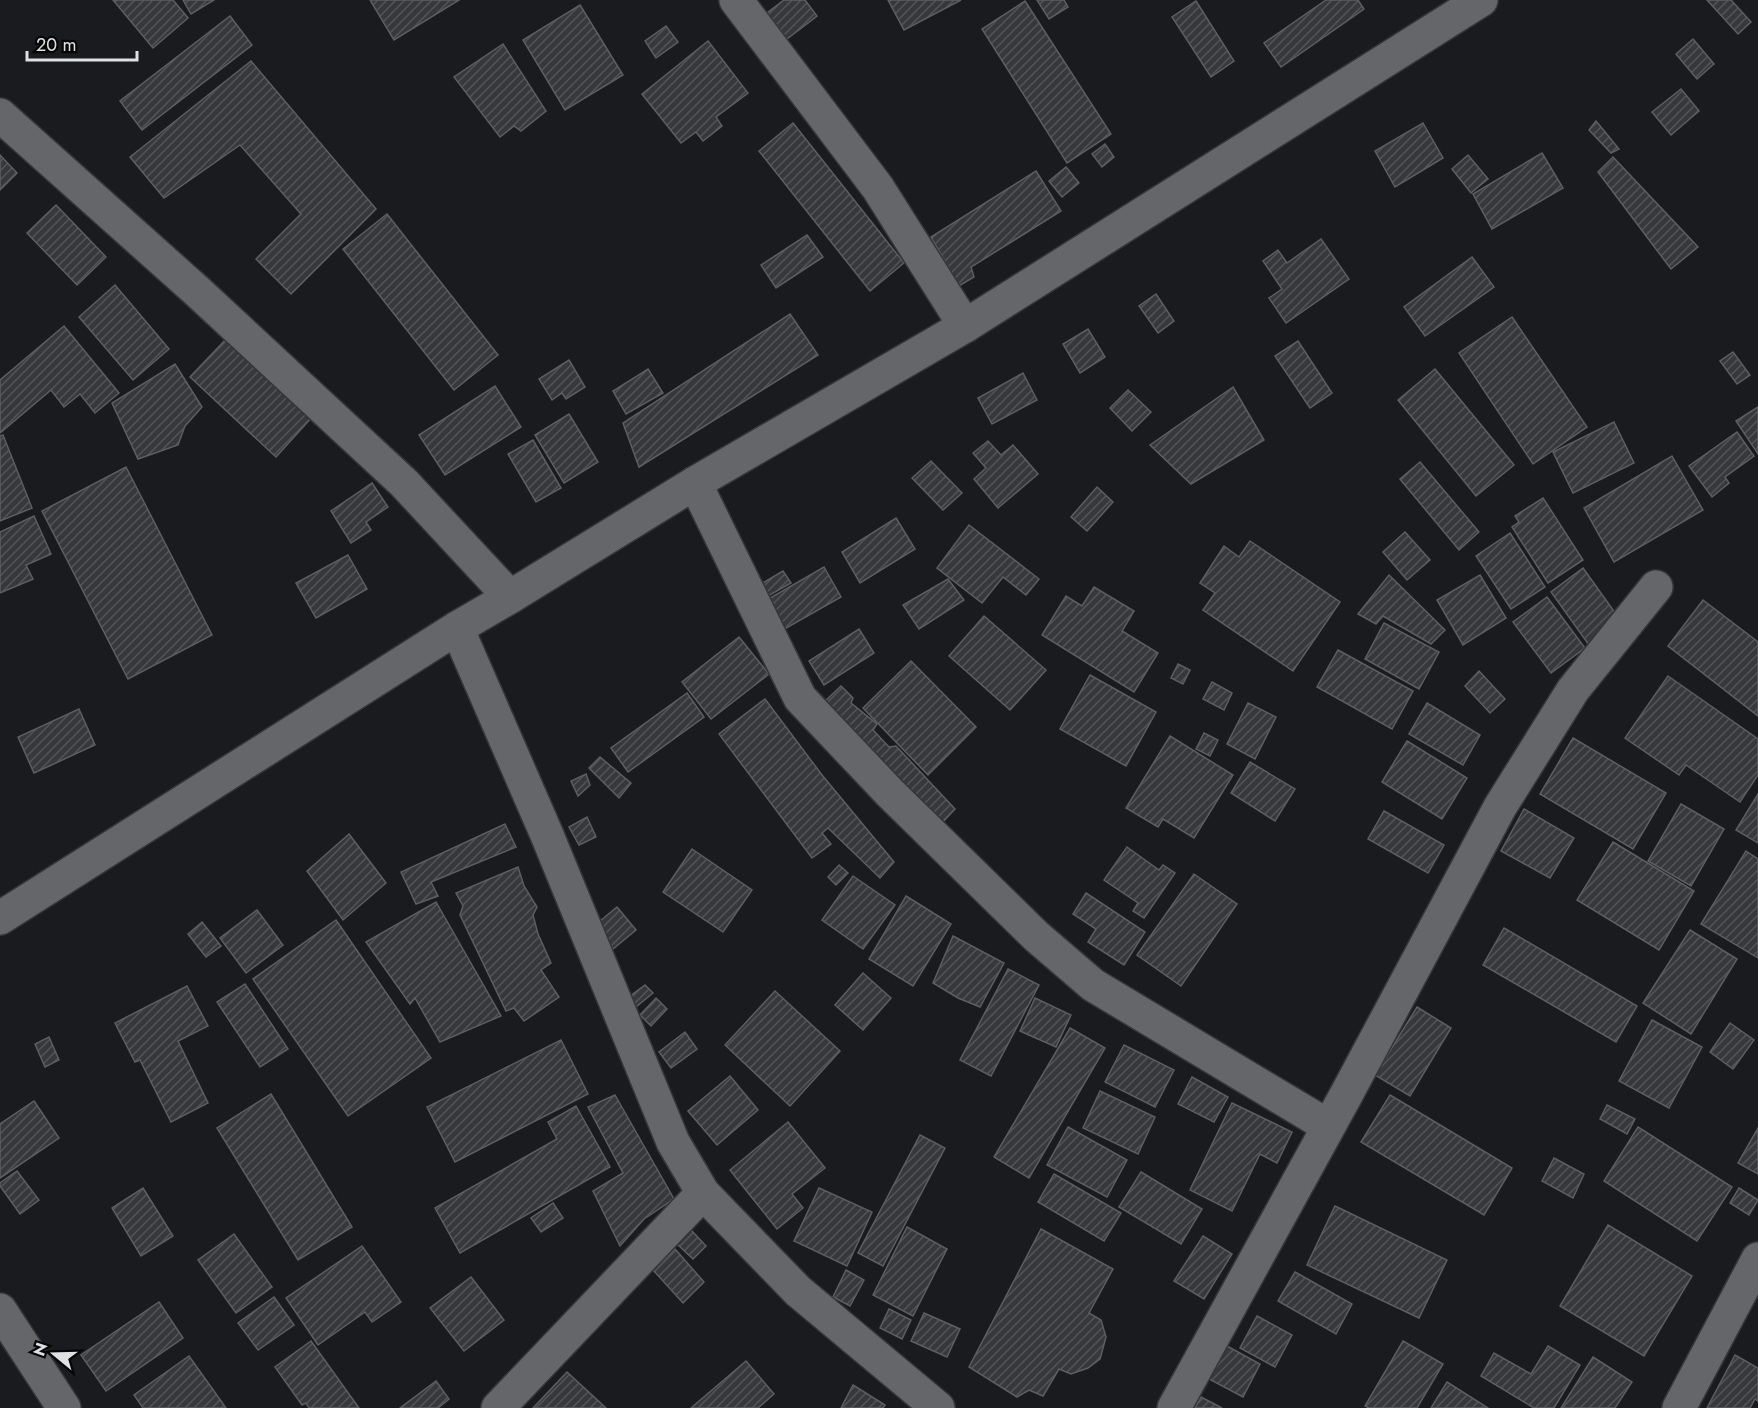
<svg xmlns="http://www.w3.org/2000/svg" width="1758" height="1408" viewBox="0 0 1758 1408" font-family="Jost,sans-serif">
	<defs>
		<pattern id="building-hatch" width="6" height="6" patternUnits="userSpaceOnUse" patternTransform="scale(1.5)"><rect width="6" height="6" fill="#36383c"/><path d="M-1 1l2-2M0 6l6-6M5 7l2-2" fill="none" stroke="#535458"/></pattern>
	</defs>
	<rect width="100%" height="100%" fill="#1a1b1e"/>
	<g fill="url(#building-hatch)" stroke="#5c5e61" stroke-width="1.5">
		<path d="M 113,0 L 173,0 L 188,18 L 153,48 Z"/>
		<path d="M 183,0 L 214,0 L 191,14 Z"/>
		<path d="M 370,0 L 459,0 L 394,40 Z"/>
		<path d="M 784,0 L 805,0 L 817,16 L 787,39 L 767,13 Z"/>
		<path d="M 888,0 L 961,0 L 904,30 Z"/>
		<path d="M 1037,0 L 1064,0 L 1068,7 L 1049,19 Z"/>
		<path d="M 1326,0 L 1358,0 L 1364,9 L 1281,67 L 1264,43 Z"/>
		<path d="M 1707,0 L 1731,0 L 1751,22 L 1738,34 Z"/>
		<path d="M 1025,1 L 1111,134 L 1067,163 L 982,29 Z"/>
		<path d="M 1196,1 L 1234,61 L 1211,77 L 1172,17 Z"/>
		<path d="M 580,5 L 623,75 L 565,110 L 523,40 Z"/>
		<path d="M 230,16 L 252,45 L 142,130 L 120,101 Z"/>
		<path d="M 666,26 L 678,42 L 656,58 L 645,41 Z"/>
		<path d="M 1693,39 L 1714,64 L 1697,79 L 1676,54 Z"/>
		<path d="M 708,41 L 748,93 L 716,117 L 722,126 L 703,141 L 696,132 L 681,143 L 642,94 Z"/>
		<path d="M 503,44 L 546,111 L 521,131 L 514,126 L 500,137 L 454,77 Z"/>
		<path d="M 251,61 L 376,209 L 291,294 L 256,259 L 301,214 L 240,145 L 164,198 L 130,157 Z"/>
		<path d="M 1681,89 L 1699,111 L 1671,135 L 1652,112 Z"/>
		<path d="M 1596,121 L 1619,149 L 1611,153 L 1589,130 Z"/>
		<path d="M 793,123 L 904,263 L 870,291 L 759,151 Z"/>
		<path d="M 1423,123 L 1443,158 L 1395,187 L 1375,151 Z"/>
		<path d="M 1105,144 L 1114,157 L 1102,167 L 1092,154 Z"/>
		<path d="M 1542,153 L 1563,188 L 1492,229 L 1473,194 Z"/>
		<path d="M 0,155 L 17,173 L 0,190 Z"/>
		<path d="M 1468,155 L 1488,179 L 1471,193 L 1452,169 Z"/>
		<path d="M 1613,157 L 1698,247 L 1671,269 L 1598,172 Z"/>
		<path d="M 1066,167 L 1079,183 L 1062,197 L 1049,181 Z"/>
		<path d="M 1036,171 L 1061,211 L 971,267 L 974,277 L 959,286 L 931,237 Z"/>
		<path d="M 56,205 L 106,257 L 77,285 L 27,233 Z"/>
		<path d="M 387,214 L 498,355 L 454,390 L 343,249 Z"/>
		<path d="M 807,235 L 823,257 L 776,288 L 761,265 Z"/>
		<path d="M 1321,239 L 1349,279 L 1286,323 L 1269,298 L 1282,289 L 1263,261 L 1278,250 L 1287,263 Z"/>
		<path d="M 1472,257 L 1494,287 L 1425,336 L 1404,307 Z"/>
		<path d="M 115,285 L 169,349 L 133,380 L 79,317 Z"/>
		<path d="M 1156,294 L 1174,321 L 1158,333 L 1139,306 Z"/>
		<path d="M 790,314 L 818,355 L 639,467 L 623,423 Z"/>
		<path d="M 1512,317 L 1587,427 L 1533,464 L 1459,353 Z"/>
		<path d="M 64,326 L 119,393 L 95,413 L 80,394 L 64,407 L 51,390 L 0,433 L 0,380 Z"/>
		<path d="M 1088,329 L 1105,357 L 1080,373 L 1063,344 Z"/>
		<path d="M 228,337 L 313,416 L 276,457 L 190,377 Z"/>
		<path d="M 1298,341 L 1332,393 L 1310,408 L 1275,356 Z"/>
		<path d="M 1733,352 L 1750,375 L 1737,384 L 1720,361 Z"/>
		<path d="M 569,360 L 585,387 L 566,399 L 562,393 L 552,400 L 539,379 Z"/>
		<path d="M 175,364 L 202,407 L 185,426 L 178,445 L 138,459 L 112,403 Z"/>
		<path d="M 648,369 L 663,393 L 626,414 L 613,391 Z"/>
		<path d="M 1435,369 L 1514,465 L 1476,496 L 1398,400 Z"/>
		<path d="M 1023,373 L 1037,400 L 992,424 L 978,398 Z"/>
		<path d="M 495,386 L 521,427 L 445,475 L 419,435 Z"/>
		<path d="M 1233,387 L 1264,440 L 1191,484 L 1150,445 Z"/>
		<path d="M 1128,390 L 1151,412 L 1132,431 L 1110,408 Z"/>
		<path d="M 1758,407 L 1758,454 L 1736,421 Z"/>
		<path d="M 569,414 L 598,462 L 564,483 L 535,435 Z"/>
		<path d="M 1614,422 L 1634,463 L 1573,493 L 1553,452 Z"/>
		<path d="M 1737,432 L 1754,456 L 1725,477 L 1729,483 L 1712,497 L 1689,466 Z"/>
		<path d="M 3,435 L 32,508 L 0,521 L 0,436 Z"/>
		<path d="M 533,440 L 561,488 L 536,502 L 508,454 Z"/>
		<path d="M 988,441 L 1001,455 L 1013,445 L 1038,474 L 998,508 L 974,479 L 986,468 L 973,453 Z"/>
		<path d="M 1672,456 L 1703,510 L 1614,562 L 1584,508 Z"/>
		<path d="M 931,461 L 962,493 L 943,510 L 912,478 Z"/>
		<path d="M 1420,462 L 1479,532 L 1459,550 L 1400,479 Z"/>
		<path d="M 126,467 L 212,635 L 128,679 L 42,511 Z"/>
		<path d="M 372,483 L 388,507 L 366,522 L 371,530 L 351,543 L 331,511 Z"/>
		<path d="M 1097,487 L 1113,502 L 1087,531 L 1071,517 Z"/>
		<path d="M 1543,498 L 1583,560 L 1548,583 L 1512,527 L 1519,522 L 1515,516 Z"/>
		<path d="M 34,516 L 51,554 L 26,565 L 33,579 L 0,593 L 0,532 Z"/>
		<path d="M 896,518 L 915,549 L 860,583 L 842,552 Z"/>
		<path d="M 969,525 L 1039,579 L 1026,595 L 1003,577 L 982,603 L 937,568 Z"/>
		<path d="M 1405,532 L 1430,560 L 1407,580 L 1383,552 Z"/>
		<path d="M 1510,533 L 1545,587 L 1511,609 L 1476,556 Z"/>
		<path d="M 1250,541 L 1340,602 L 1293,671 L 1203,610 L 1215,593 L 1200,583 L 1224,546 L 1239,557 Z"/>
		<path d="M 348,555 L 367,589 L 316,618 L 296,583 Z"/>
		<path d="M 824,567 L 841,597 L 781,631 L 765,601 Z"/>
		<path d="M 1583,568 L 1621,621 L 1589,645 L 1551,592 Z"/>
		<path d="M 783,571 L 791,583 L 768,596 L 761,584 Z"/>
		<path d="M 1389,575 L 1445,630 L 1431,644 L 1383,616 L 1376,624 L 1358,614 Z"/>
		<path d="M 1480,575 L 1506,618 L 1463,645 L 1437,600 Z"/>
		<path d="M 948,579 L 964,600 L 919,629 L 903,605 Z"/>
		<path d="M 1094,587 L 1134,611 L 1122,631 L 1158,653 L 1134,692 L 1042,635 L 1066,596 L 1082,606 Z"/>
		<path d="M 1547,597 L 1585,648 L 1551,673 L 1513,622 Z"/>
		<path d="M 1703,600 L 1758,642 L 1758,716 L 1668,646 Z"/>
		<path d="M 984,616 L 1046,670 L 1010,710 L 949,656 Z"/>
		<path d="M 1384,623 L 1439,652 L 1419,689 L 1365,659 Z"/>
		<path d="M 859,629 L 874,653 L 824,685 L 809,661 Z"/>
		<path d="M 739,637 L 769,674 L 711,719 L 682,682 Z"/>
		<path d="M 1338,650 L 1413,691 L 1392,729 L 1317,687 Z"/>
		<path d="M 911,661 L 976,727 L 928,775 L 863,708 Z"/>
		<path d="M 1178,664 L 1190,670 L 1183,684 L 1171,678 Z"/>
		<path d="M 1479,671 L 1505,699 L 1490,713 L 1465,686 Z"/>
		<path d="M 1090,675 L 1156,712 L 1126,766 L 1060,729 Z"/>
		<path d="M 1668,676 L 1758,739 L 1758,775 L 1740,802 L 1686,765 L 1679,775 L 1625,738 Z"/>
		<path d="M 1212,682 L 1232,693 L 1224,710 L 1203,699 Z"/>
		<path d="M 841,686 L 853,698 L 851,703 L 877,724 L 873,730 L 889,747 L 896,746 L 955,809 L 942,823 L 898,777 L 821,705 Z"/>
		<path d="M 687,693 L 704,717 L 628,772 L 611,748 Z"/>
		<path d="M 765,699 L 822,775 L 894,862 L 880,878 L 828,828 L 822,833 L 831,844 L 812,858 L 719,734 Z"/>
		<path d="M 1248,703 L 1276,717 L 1255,759 L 1227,744 Z"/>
		<path d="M 1427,703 L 1480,735 L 1463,765 L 1409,734 Z"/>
		<path d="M 79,709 L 95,745 L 34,773 L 18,737 Z"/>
		<path d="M 1204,733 L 1218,740 L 1210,756 L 1196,749 Z"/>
		<path d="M 1170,736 L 1233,775 L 1194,838 L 1163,819 L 1158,827 L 1126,808 Z"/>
		<path d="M 1573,738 L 1666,793 L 1633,849 L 1540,794 Z"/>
		<path d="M 1407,741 L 1467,778 L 1442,819 L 1382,782 Z"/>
		<path d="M 600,757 L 631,783 L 619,798 L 589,768 Z"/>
		<path d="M 1250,762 L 1295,789 L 1275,821 L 1231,793 Z"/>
		<path d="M 586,774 L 590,785 L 578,796 L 571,781 Z"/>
		<path d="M 1758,794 L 1758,843 L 1736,830 Z"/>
		<path d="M 1681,804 L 1724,829 L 1691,886 L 1648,861 Z"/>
		<path d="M 1524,809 L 1574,838 L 1550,878 L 1501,851 Z"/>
		<path d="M 1384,811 L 1444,845 L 1428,873 L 1368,839 Z"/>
		<path d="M 587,817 L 596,837 L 579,845 L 569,827 Z"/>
		<path d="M 505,824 L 516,847 L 431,882 L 438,896 L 416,904 L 401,872 Z"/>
		<path d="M 349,834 L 386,883 L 343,920 L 307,871 Z"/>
		<path d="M 1613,842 L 1694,891 L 1659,950 L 1577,900 Z"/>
		<path d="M 1127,847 L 1159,870 L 1163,865 L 1175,873 L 1144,918 L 1133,911 L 1138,903 L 1104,880 Z"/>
		<path d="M 692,849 L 752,890 L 723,932 L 663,892 Z"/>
		<path d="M 1746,851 L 1758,859 L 1758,958 L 1701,924 Z"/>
		<path d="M 839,865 L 848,873 L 836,885 L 828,877 Z"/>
		<path d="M 518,867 L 524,886 L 537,907 L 533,915 L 538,934 L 551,963 L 541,970 L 559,997 L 524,1021 L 514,1008 L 506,1011 L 460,915 L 463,906 L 456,893 Z"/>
		<path d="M 1194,874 L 1237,904 L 1181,986 L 1137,955 Z"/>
		<path d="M 853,876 L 895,905 L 863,949 L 822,920 Z"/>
		<path d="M 1086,893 L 1145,932 L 1124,965 L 1088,942 L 1096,929 L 1073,914 Z"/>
		<path d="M 906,896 L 951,924 L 913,986 L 869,959 Z"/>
		<path d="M 436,902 L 501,1016 L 440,1042 L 415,998 L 410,1004 L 366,942 Z"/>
		<path d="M 617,907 L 636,930 L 613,949 L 594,926 Z"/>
		<path d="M 257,910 L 283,945 L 246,973 L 220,938 Z"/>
		<path d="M 336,920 L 431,1058 L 348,1116 L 253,979 Z"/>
		<path d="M 202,922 L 221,946 L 206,957 L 188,934 Z"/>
		<path d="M 1504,928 L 1637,1006 L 1616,1042 L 1483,965 Z"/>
		<path d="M 1690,930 L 1737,959 L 1691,1034 L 1643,1003 Z"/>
		<path d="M 953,936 L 1004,963 L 980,1007 L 958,998 L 933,983 Z"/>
		<path d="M 1008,969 L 1039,985 L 991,1076 L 960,1060 Z"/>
		<path d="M 863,973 L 891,998 L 863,1030 L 835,1005 Z"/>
		<path d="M 245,984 L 288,1049 L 260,1067 L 217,1002 Z"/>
		<path d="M 645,985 L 653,993 L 631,1011 L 622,1002 Z"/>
		<path d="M 187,986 L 208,1026 L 178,1041 L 208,1103 L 171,1122 L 140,1060 L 135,1062 L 115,1023 Z"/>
		<path d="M 775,991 L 840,1051 L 790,1106 L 725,1045 Z"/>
		<path d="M 656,998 L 667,1009 L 651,1026 L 640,1015 Z"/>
		<path d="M 1035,998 L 1071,1015 L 1056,1047 L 1020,1031 Z"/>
		<path d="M 1417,1007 L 1451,1028 L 1410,1096 L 1375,1075 Z"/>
		<path d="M 1652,1020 L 1702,1047 L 1669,1108 L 1619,1081 Z"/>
		<path d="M 1730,1023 L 1754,1040 L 1733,1069 L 1710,1052 Z"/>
		<path d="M 1070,1028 L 1105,1048 L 1029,1178 L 994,1157 Z"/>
		<path d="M 685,1032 L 697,1049 L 671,1068 L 659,1052 Z"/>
		<path d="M 49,1037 L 59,1060 L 45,1067 L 35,1044 Z"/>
		<path d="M 561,1040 L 588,1094 L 455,1162 L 427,1107 Z"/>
		<path d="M 1124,1045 L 1174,1070 L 1155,1107 L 1105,1082 Z"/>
		<path d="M 730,1076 L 758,1110 L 717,1145 L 688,1111 Z"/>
		<path d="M 1192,1077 L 1228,1097 L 1214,1122 L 1178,1104 Z"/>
		<path d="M 1100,1091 L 1155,1117 L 1138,1154 L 1083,1128 Z"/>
		<path d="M 271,1094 L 352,1227 L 298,1260 L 217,1128 Z"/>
		<path d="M 615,1095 L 674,1199 L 644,1219 L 620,1246 L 593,1191 L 623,1173 L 588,1107 Z"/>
		<path d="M 1390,1095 L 1512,1168 L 1484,1215 L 1361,1142 Z"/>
		<path d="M 34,1101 L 59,1138 L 0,1178 L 0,1124 Z"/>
		<path d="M 1232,1103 L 1292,1132 L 1277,1163 L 1260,1154 L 1232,1211 L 1190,1190 Z"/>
		<path d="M 1607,1105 L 1635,1119 L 1627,1134 L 1600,1119 Z"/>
		<path d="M 576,1106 L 610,1167 L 460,1253 L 435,1208 L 557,1139 L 548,1122 Z"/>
		<path d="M 788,1122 L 825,1168 L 792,1194 L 803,1208 L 777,1229 L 730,1170 Z"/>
		<path d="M 1068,1127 L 1127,1160 L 1107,1197 L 1047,1165 Z"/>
		<path d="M 1638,1127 L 1732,1187 L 1697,1241 L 1604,1181 Z"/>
		<path d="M 1758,1128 L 1758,1174 L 1738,1163 Z"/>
		<path d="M 920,1135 L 945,1148 L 883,1266 L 858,1253 Z"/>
		<path d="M 1554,1158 L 1584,1174 L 1573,1198 L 1542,1181 Z"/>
		<path d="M 17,1171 L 39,1200 L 20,1214 L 0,1186 L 0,1183 Z"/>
		<path d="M 1141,1172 L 1202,1209 L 1181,1244 L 1119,1207 Z"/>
		<path d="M 1054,1174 L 1121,1213 L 1104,1241 L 1038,1202 Z"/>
		<path d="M 143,1188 L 173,1236 L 141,1256 L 112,1208 Z"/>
		<path d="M 819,1188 L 872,1212 L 847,1266 L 794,1241 Z"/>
		<path d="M 1739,1188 L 1758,1200 L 1749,1215 L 1730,1203 Z"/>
		<path d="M 553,1203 L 563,1218 L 541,1232 L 531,1218 Z"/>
		<path d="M 1335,1206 L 1447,1260 L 1419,1318 L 1307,1265 Z"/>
		<path d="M 1608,1225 L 1692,1276 L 1644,1356 L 1560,1306 Z"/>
		<path d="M 907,1227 L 947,1249 L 913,1316 L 873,1295 Z"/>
		<path d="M 1041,1229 L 1113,1269 L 1089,1313 L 1101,1320 L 1106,1337 L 1100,1359 L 1088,1368 L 1071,1374 L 1059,1369 L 1043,1396 L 1029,1390 L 1017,1397 L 969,1367 Z"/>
		<path d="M 691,1230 L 706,1246 L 693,1259 L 677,1244 Z"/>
		<path d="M 234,1234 L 272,1287 L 236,1313 L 198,1260 Z"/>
		<path d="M 1203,1236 L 1232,1254 L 1204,1299 L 1174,1281 Z"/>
		<path d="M 362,1246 L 401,1302 L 372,1322 L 365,1312 L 318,1345 L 286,1298 Z"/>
		<path d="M 675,1249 L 704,1282 L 683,1303 L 653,1270 Z"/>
		<path d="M 846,1270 L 864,1280 L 850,1306 L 833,1297 Z"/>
		<path d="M 1295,1272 L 1352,1304 L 1336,1334 L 1278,1301 Z"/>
		<path d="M 471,1277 L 504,1320 L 464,1351 L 430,1308 Z"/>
		<path d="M 274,1297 L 294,1325 L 258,1350 L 238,1323 Z"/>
		<path d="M 159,1302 L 183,1338 L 106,1391 L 81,1355 Z"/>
		<path d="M 889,1309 L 911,1320 L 902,1339 L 880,1328 Z"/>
		<path d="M 924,1313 L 960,1329 L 947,1357 L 911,1341 Z"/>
		<path d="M 1257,1316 L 1292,1335 L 1275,1367 L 1240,1348 Z"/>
		<path d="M 311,1341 L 359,1408 L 309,1408 L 306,1403 L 302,1405 L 275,1367 Z"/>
		<path d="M 1403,1341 L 1443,1364 L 1417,1408 L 1369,1408 L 1365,1406 Z"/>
		<path d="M 1227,1346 L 1260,1364 L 1243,1397 L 1209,1379 Z"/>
		<path d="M 1548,1346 L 1580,1365 L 1554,1408 L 1534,1408 L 1481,1376 L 1494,1353 L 1531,1374 Z"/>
		<path d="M 1735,1355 L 1758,1368 L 1758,1401 L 1755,1399 L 1750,1408 L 1707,1408 Z"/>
		<path d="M 189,1356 L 226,1408 L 143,1408 L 134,1395 Z"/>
		<path d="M 1593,1357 L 1632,1382 L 1615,1408 L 1561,1408 Z"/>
		<path d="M 746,1361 L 774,1394 L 758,1408 L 691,1408 Z"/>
		<path d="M 567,1372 L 606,1408 L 533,1408 Z"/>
		<path d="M 436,1381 L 449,1399 L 438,1408 L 400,1408 Z"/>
		<path d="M 1447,1382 L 1488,1408 L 1431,1408 Z"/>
		<path d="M 853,1385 L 885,1405 L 883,1408 L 841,1408 Z"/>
		<path d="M 1201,1397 L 1222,1408 L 1195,1408 Z"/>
	</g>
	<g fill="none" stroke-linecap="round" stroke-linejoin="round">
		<defs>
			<g id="minor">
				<path d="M 736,0 L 878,188 L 965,326"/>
				<path d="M 0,115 L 198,292 L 404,483 L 510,597"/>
				<path d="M 695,483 L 800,698 L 890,793 L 1036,936 L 1093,985 L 1328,1126"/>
				<path d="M 457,628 L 547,835 L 673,1142 L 703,1193 L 798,1291 L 938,1408"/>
				<path d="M 0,1310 L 64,1408"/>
				<path d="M 498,1408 L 703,1193"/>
				<path d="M 1174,1408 L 1346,1095 L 1500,807 L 1573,690 L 1656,587"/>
				<path d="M 1679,1408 L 1758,1259"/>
			</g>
			<path id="tertiary" d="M 0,918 L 457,628 L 510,597 L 695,483 L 965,326 L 1481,0"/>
		</defs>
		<use href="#minor" stroke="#353638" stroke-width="36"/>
		<use href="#tertiary" stroke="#353638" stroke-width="36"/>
		<use href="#minor" stroke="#646669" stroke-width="33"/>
		<use href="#tertiary" stroke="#646669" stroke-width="33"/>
	</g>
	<g transform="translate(54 1354) rotate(289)" stroke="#060607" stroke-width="4.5" paint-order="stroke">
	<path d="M0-4.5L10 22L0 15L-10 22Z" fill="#dfe0e2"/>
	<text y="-9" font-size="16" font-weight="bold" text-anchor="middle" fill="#dfe0e2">N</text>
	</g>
	<path d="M27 51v9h110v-9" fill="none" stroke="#dfe0e2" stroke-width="3"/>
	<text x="36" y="51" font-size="18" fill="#dfe0e2" stroke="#060607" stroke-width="4.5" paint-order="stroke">20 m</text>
</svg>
